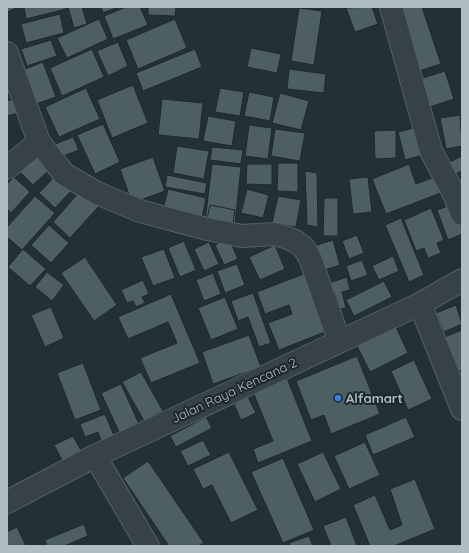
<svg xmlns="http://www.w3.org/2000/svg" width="469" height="553" viewBox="0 0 469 553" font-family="Quicksand,sans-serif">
	<rect width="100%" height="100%" fill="#233137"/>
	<g fill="#4e5e65" stroke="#1d292e">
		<path d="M 7,7 L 19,7 L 7,12 Z"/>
		<path d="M 24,7 L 65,7 L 66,9 L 26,19 Z"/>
		<path d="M 68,7 L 82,7 L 87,24 L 74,28 Z"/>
		<path d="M 101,7 L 119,7 L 103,13 Z"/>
		<path d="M 126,7 L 140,7 L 148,25 L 113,39 L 104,16 Z"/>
		<path d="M 148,7 L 176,7 L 175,16 L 148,15 Z"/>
		<path d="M 372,7 L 378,24 L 355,32 L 346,8 Z"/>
		<path d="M 398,7 L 422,7 L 441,64 L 419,71 Z"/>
		<path d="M 299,8 L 322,11 L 314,65 L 291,61 Z"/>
		<path d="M 60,14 L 64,33 L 26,43 L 21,24 Z"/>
		<path d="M 99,19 L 108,39 L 67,58 L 57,38 Z"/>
		<path d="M 175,19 L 187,48 L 138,69 L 126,40 Z"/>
		<path d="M 51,40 L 57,56 L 27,66 L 21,49 Z"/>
		<path d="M 118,42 L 128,66 L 108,76 L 97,51 Z"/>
		<path d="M 251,48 L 281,54 L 277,73 L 247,67 Z"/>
		<path d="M 92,49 L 104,77 L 62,96 L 50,68 Z"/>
		<path d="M 195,49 L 202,67 L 143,91 L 136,73 Z"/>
		<path d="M 43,62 L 56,97 L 33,105 L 20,71 Z"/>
		<path d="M 289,69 L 326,74 L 324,93 L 287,89 Z"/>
		<path d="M 445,71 L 454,99 L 430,107 L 420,79 Z"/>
		<path d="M 133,85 L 148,123 L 112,138 L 97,100 Z"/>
		<path d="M 86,88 L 100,119 L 59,137 L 45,107 Z"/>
		<path d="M 220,88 L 244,92 L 240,116 L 215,112 Z"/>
		<path d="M 249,92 L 274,97 L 270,121 L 244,116 Z"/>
		<path d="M 280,93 L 309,101 L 301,130 L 272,123 Z"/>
		<path d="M 14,99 L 19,113 L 7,116 L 7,101 Z"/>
		<path d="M 162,99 L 203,103 L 199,139 L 158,135 Z"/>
		<path d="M 460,115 L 462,146 L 446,149 L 440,118 Z"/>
		<path d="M 208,116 L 236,121 L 232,146 L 203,141 Z"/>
		<path d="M 103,124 L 120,162 L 95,174 L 77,135 Z"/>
		<path d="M 249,125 L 272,128 L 268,159 L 245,156 Z"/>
		<path d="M 418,127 L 426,154 L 405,160 L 398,132 Z"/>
		<path d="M 275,129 L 305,133 L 300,161 L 271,156 Z"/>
		<path d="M 396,130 L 396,158 L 375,159 L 374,131 Z"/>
		<path d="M 73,137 L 79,150 L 58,158 L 53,145 Z"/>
		<path d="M 177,146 L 209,151 L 204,179 L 173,173 Z"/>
		<path d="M 212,147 L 243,150 L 241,164 L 210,160 Z"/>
		<path d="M 36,156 L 49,170 L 33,185 L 19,171 Z"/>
		<path d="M 462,156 L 462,171 L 449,177 L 444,165 Z"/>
		<path d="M 153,157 L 165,191 L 132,203 L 120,169 Z"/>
		<path d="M 278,163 L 298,163 L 298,192 L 277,191 Z"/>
		<path d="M 212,164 L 241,167 L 235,224 L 205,221 Z"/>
		<path d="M 247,164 L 272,164 L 272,185 L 246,184 Z"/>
		<path d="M 409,164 L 416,184 L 437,176 L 443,192 L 386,214 L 372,179 Z"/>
		<path d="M 305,171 L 317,173 L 318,227 L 307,225 Z"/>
		<path d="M 57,174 L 73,189 L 55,208 L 39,193 Z"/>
		<path d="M 167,175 L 207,183 L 205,194 L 165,187 Z"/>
		<path d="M 14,177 L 30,192 L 11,213 L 7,209 L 7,184 Z"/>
		<path d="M 368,177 L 372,212 L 353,214 L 349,179 Z"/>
		<path d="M 168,189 L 206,198 L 202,218 L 163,210 Z"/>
		<path d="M 247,189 L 269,195 L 263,218 L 241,213 Z"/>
		<path d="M 81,190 L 99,206 L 70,238 L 53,222 Z"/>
		<path d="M 35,196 L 55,213 L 22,250 L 7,237 L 7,227 Z"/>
		<path d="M 278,196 L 301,200 L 296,227 L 272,223 Z"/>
		<path d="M 324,198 L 338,198 L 338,236 L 323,236 Z"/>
		<path d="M 453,204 L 462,227 L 462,234 L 448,240 L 437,210 Z"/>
		<path d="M 210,205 L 235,210 L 233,223 L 207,219 Z"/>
		<path d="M 431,208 L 444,240 L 437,243 L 441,253 L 428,258 L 424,248 L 416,251 L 404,220 Z"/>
		<path d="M 401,218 L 424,275 L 409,282 L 385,225 Z"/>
		<path d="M 49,225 L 69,243 L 51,263 L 31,245 Z"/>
		<path d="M 357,235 L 364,253 L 349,259 L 342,241 Z"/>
		<path d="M 229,239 L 238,259 L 224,265 L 215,245 Z"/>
		<path d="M 333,240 L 340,265 L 321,271 L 314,246 Z"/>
		<path d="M 184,241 L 196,270 L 180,277 L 168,248 Z"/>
		<path d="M 209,242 L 219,264 L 204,271 L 194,249 Z"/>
		<path d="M 275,245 L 285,269 L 260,280 L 249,257 Z"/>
		<path d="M 23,249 L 46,269 L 30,286 L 8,267 Z"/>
		<path d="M 164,249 L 175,278 L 153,286 L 141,257 Z"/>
		<path d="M 393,256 L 399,271 L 379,280 L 372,266 Z"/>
		<path d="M 85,257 L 117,305 L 94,321 L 61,273 Z"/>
		<path d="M 362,260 L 368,275 L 351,281 L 346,266 Z"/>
		<path d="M 237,264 L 245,285 L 225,293 L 217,271 Z"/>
		<path d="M 47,272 L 64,285 L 52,301 L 35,287 Z"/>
		<path d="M 213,273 L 221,294 L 204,301 L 196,280 Z"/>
		<path d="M 306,273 L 330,330 L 279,350 L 268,323 L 292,314 L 289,305 L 265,314 L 257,292 Z"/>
		<path d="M 347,277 L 350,290 L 342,292 L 346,308 L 340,309 L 335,293 L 325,297 L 326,284 Z"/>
		<path d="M 143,280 L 149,294 L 142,297 L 145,303 L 136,307 L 133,301 L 127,303 L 121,290 Z"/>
		<path d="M 384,281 L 392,297 L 354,316 L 346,300 Z"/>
		<path d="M 253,293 L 271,343 L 259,347 L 248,317 L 238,321 L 231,301 Z"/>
		<path d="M 171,294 L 200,363 L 151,383 L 140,358 L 177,343 L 168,322 L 128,339 L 118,317 Z"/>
		<path d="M 225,297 L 238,329 L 211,340 L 198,308 Z"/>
		<path d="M 456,305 L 462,324 L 444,332 L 436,313 Z"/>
		<path d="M 51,307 L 64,338 L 45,347 L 31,315 Z"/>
		<path d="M 396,327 L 408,353 L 370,372 L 357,346 Z"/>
		<path d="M 462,330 L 462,370 L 459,371 L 445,337 Z"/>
		<path d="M 249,335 L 261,367 L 213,384 L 202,352 Z"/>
		<path d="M 357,356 L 380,414 L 331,434 L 324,415 L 311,420 L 296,381 Z"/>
		<path d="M 414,360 L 432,399 L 408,410 L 391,371 Z"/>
		<path d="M 83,363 L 101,410 L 75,420 L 57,373 Z"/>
		<path d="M 141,372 L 163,411 L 144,421 L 122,382 Z"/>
		<path d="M 287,378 L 312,441 L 258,463 L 253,449 L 273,441 L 253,392 Z"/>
		<path d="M 121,384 L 139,424 L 120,434 L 101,393 Z"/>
		<path d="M 248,397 L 256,413 L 241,420 L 234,404 Z"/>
		<path d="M 105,414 L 115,438 L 102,443 L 98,432 L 85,437 L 80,424 Z"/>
		<path d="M 206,417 L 212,428 L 176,447 L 170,436 Z"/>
		<path d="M 406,417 L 415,437 L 373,455 L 365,435 Z"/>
		<path d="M 73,436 L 83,454 L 64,464 L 54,445 Z"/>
		<path d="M 203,440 L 211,455 L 188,466 L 180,451 Z"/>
		<path d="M 365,442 L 380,475 L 349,489 L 334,456 Z"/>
		<path d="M 229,452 L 258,510 L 231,523 L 212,485 L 203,489 L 193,469 Z"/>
		<path d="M 323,452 L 341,489 L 315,502 L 297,464 Z"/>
		<path d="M 283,458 L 314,530 L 283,543 L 251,472 Z"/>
		<path d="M 148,461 L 204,543 L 198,546 L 169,546 L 123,478 Z"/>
		<path d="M 415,479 L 435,529 L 394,546 L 370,546 L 353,505 L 375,495 L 390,530 L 402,525 L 390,489 Z"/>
		<path d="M 346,517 L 357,546 L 331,546 L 323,526 Z"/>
		<path d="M 84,524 L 88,536 L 64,546 L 47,546 L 45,540 Z"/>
		<path d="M 17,527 L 26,546 L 7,546 L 7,532 Z"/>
		<path d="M 309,536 L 313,546 L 290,546 L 289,543 Z"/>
	</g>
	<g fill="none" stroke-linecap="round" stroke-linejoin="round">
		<defs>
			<g id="minor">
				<path d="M 391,7 L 431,151 L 454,194 L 462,214"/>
				<path d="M 7,53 L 39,142 L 64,174 L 97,193 L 140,211 L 207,229 L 242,236 L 274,234 L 285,237 L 295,241 L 304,248 L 310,258 L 339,340"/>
				<path d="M 7,168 L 39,142"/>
				<path d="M 420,304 L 462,409"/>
				<path d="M 95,456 L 148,546"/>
				<path d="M 7,502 L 95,456 L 420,304 L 462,280"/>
			</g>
		</defs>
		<use href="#minor" stroke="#546065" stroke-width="24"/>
		<use href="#minor" stroke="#364247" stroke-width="22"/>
	</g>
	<circle fill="#3f7fe0" stroke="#1b272c" stroke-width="1.5" cx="338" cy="398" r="4"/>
	<g text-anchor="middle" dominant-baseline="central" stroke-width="4" stroke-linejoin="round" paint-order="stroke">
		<g font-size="13" fill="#b1bdc4" stroke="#1b272c">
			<text transform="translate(234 390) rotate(-25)">Jalan Raya Kencana 2</text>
		</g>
		<g font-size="13" font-weight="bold" fill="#b1bdc4" stroke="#1b272c" text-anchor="start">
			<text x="346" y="398">Alfamart</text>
		</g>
	</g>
	<rect width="469" height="553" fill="none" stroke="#b1bdc4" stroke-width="16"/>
</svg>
